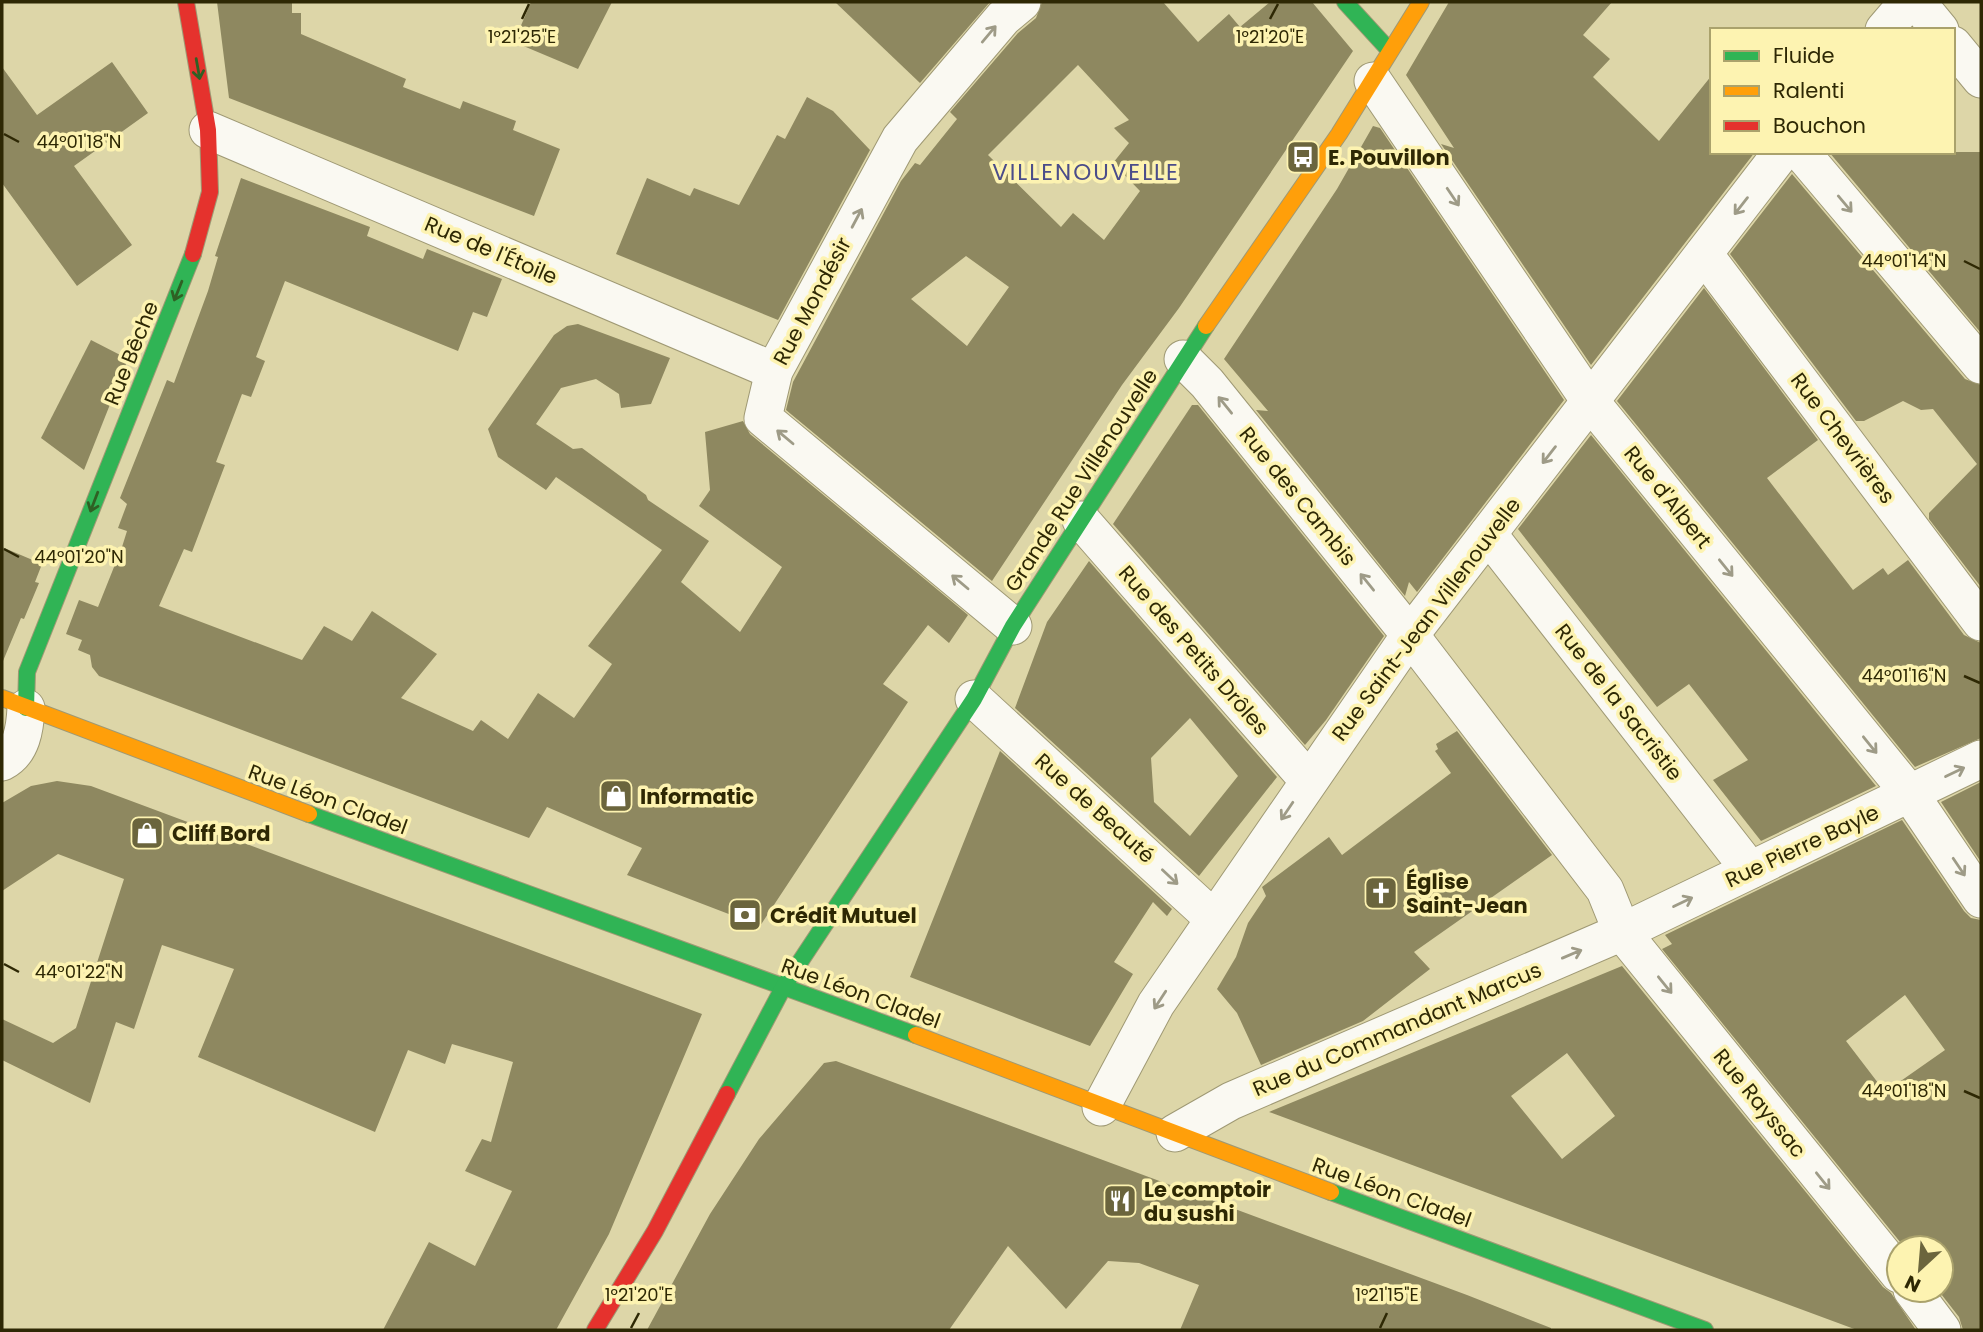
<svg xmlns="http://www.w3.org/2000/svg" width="1983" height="1332" viewBox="0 0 1983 1332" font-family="Poppins,sans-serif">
	<rect width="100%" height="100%" fill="#ddd6a8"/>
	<g fill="#8e8860" fill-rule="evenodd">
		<path d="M 217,2 L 292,2 L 292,13 L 301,13 L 301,34 L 406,79 L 403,87 L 460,109 L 463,101 L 516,121 L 513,130 L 560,149 L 534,216 L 229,98 Z"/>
		<path d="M 531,2 L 612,2 L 578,69 L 514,42 Z"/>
		<path d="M 835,2 L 990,2 L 920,83 Z"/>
		<path d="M 1042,2 L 1163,2 L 1198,42 L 1229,14 L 1240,27 L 1270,2 L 1312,2 L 1353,51 L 1179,308 L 1122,385 L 992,581 L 786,410 L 793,382 L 901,181 L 915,163 L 920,165 L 957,119 L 950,112 L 1018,33 L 1036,18 ZM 1078,65 L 1129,120 L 1114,128 L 1129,143 L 1113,163 L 1140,191 L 1104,240 L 1073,213 L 1061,227 L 988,155 ZM 966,256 L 1009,287 L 967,346 L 911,299 Z"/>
		<path d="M 1449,2 L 1612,2 L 1583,35 L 1610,59 L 1593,77 L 1659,141 L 1712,75 L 1712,152 L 1755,152 L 1591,365 L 1441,144 L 1454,148 L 1406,75 Z"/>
		<path d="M 112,62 L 148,113 L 74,166 L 132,245 L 77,286 L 2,183 L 2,67 L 37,115 Z"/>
		<path d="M 807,97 L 833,111 L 870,150 L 778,320 L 616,254 L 647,178 L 690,196 L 694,188 L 739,205 L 777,135 L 785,139 Z"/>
		<path d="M 1373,126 L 1380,128 L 1564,400 L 1417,592 L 1409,582 L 1405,596 L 1256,410 L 1268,411 L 1224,359 L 1337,189 Z"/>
		<path d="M 1829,152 L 1981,152 L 1981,333 Z"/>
		<path d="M 1792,174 L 1965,379 L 1981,385 L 1981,587 L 1929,519 L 1929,513 L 1977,464 L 1933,409 L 1921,410 L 1903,401 L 1864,421 L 1856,421 L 1730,254 Z"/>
		<path d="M 241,178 L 370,227 L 367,236 L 423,259 L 427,249 L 502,279 L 487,317 L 473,312 L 458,351 L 285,281 L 256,357 L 265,361 L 251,397 L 242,394 L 216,462 L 225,465 L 192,552 L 184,549 L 159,606 L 302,660 L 324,626 L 352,641 L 372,611 L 437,654 L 401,698 L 473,731 L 481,720 L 508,739 L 538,693 L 574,718 L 612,664 L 588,646 L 662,550 L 556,477 L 546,490 L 498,457 L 488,429 L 554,335 L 567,326 L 578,324 L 670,358 L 651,404 L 621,408 L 619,394 L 596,379 L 561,388 L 536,424 L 573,449 L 582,448 L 646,495 L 648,500 L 709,541 L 681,582 L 740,632 L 782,567 L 699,506 L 710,490 L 705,432 L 743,421 L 750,434 L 968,615 L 949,643 L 928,625 L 883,684 L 908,702 L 760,926 L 627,875 L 642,848 L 547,807 L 529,838 L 99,676 L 92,667 L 90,655 L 78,650 L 82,640 L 66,634 L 79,600 L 98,607 L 122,547 L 127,531 L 118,528 L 127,504 L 120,498 L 167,380 L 174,383 L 208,291 L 218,257 L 215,256 Z"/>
		<path d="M 1704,288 L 1818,440 L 1767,478 L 1853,590 L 1883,568 L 1888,575 L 1908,560 L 1964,635 L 1981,643 L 1981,738 L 1915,767 L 1617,401 Z"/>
		<path d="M 91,340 L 128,359 L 84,470 L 41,438 Z"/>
		<path d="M 1192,405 L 1198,405 L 1384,636 L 1326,720 L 1305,745 L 1113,524 Z"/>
		<path d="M 1591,435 L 1876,786 L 1761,841 L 1713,780 L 1748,760 L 1689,684 L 1657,707 L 1518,529 Z"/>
		<path d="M 2,547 L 42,564 L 35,582 L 39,583 L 24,619 L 21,618 L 3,661 Z"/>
		<path d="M 1089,561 L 1277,777 L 1199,876 L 1015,708 L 1047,622 ZM 1190,718 L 1238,776 L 1190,836 L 1154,802 L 1151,758 Z"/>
		<path d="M 1457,731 L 1552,855 L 1414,952 L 1430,969 L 1363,1021 L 1261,1065 L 1237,1013 L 1217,989 L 1236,957 L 1248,923 L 1266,896 L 1262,887 L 1329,837 L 1342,855 L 1451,773 L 1435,751 L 1438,749 L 1436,744 Z"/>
		<path d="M 1000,751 L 1172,909 L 1167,916 L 1153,902 L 1114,962 L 1133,974 L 1090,1046 L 910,977 Z"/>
		<path d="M 57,781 L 91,786 L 702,1014 L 609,1234 L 556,1330 L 383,1330 L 429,1242 L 475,1266 L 512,1191 L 465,1171 L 482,1139 L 491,1142 L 513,1062 L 452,1044 L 445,1064 L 408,1050 L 375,1132 L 198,1057 L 234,969 L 162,945 L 134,1029 L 116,1022 L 90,1103 L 2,1060 L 2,1019 L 53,1043 L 76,1028 L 124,879 L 58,854 L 2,891 L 2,803 L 31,786 Z"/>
		<path d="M 1981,782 L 1981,862 L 1941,802 Z"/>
		<path d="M 1902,820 L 1964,911 L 1971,918 L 1981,920 L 1981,1330 L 1963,1330 L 1959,1317 L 1938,1290 L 1941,1290 L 1941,1248 L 1905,1248 L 1662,949 L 1672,944 L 1665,935 ZM 1905,995 L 1945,1050 L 1885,1092 L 1846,1041 Z"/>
		<path d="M 1622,966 L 1883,1287 L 1891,1293 L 1916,1330 L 1857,1330 L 1269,1112 ZM 1567,1053 L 1615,1116 L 1562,1159 L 1511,1096 Z"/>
		<path d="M 836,1061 L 1467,1295 L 1551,1328 L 1551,1330 L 1180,1330 L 1199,1285 L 1139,1263 L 1108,1261 L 1066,1309 L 1008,1246 L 949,1330 L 647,1330 L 710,1214 L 759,1139 L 824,1063 Z"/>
	</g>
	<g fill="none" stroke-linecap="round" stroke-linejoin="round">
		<defs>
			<g id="street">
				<path d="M 1917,2 L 1940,30"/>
				<path d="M 1884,30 L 1908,2"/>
				<path d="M 1953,45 L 1981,79"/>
				<path d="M 1373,81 L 1590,401 L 1910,794 L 1981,899"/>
				<path d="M 208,130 L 774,371"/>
				<path d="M 1801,152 L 1981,365"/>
				<path d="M 1704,254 L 1981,622"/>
				<path d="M 1183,359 L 1207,383 L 1410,635 L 1605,890 L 1622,932 L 1899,1274"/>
				<path d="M 1081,520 L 1308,780"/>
				<path d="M 1488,534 L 1750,870"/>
				<path d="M 1013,626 L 763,418 L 774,371 L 900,139 L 1003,18 L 1022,2"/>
				<path d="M 974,699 L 1214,919"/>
				<path d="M 2,762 C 22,752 25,728 26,708"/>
				<path d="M 1101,1107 L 1156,1004 L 1410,635 L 1782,152"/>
				<path d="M 1175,1133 L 1231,1101 L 1622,932 L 1981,759"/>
				<path d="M 1912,1290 L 1942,1330"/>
			</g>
			<g id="fast">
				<path d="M 1345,2 L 1389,50"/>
				<path d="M 26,708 L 27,672 L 193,254"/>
				<path d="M 309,814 L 916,1035"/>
				<path d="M 727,1094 L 784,986 L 974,699 L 1013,626 L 1206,326"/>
				<path d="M 1331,1192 L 1705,1330"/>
			</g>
			<g id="slow">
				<path d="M 1206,326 L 1339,134 L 1421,2"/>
				<path d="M 2,698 L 309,814"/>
				<path d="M 916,1035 L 1331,1192"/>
			</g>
			<g id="jam">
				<path d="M 186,2 L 208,130 L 210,192 L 193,254"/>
				<path d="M 595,1330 L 655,1231 L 727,1094"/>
			</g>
		</defs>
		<use href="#street" stroke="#9f9974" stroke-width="39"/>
		<use href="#fast" stroke="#9f9974" stroke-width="18"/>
		<use href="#slow" stroke="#9f9974" stroke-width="18"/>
		<use href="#jam" stroke="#9f9974" stroke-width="18"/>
		<use href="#street" stroke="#faf9f2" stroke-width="37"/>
		<use href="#fast" stroke="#30b455" stroke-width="16"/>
		<use href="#slow" stroke="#ff9f0a" stroke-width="16"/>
		<use href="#jam" stroke="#e5322d" stroke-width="16"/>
	</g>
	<defs><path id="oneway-shaft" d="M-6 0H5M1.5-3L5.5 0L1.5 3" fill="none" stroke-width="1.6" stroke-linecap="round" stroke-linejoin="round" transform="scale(1.75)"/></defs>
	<g stroke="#9e9b87">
		<use href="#oneway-shaft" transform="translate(989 34) rotate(-50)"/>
		<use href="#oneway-shaft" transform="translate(1453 197) rotate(56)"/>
		<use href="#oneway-shaft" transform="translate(1845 204) rotate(50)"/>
		<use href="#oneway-shaft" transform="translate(1741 206) rotate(128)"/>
		<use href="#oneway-shaft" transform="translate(857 218) rotate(-62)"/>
		<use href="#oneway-shaft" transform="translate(1225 405) rotate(-129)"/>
		<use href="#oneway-shaft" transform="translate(785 437) rotate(-140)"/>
		<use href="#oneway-shaft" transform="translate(1549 455) rotate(128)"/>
		<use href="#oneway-shaft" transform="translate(1726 568) rotate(51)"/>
		<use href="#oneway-shaft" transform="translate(960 582) rotate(-140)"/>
		<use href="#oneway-shaft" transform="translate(1367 582) rotate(-129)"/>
		<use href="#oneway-shaft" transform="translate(1870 745) rotate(51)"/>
		<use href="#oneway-shaft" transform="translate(1955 772) rotate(-26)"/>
		<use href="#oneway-shaft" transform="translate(1287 811) rotate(124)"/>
		<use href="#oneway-shaft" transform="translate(1959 867) rotate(56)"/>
		<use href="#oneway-shaft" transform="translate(1170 877) rotate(43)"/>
		<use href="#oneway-shaft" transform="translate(1683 902) rotate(-26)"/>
		<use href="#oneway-shaft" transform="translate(1572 954) rotate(-23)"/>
		<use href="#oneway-shaft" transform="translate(1665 985) rotate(51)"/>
		<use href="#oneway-shaft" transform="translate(1160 1000) rotate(123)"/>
		<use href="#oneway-shaft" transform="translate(1823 1181) rotate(51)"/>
	</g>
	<g stroke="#2f6024">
		<use href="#oneway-shaft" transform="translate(198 69) rotate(80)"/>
		<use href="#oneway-shaft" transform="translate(178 291) rotate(112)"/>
		<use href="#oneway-shaft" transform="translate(94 502) rotate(111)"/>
	</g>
	<path fill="none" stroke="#2e2804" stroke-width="2.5" d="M 522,19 L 529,4M 1270,19 L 1278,4M 4,134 L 19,142M 1964,261 L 1980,269M 4,549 L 19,557M 1964,676 L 1980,683M 4,964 L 19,972M 1964,1091 L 1980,1098M 631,1328 L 639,1313M 1380,1328 L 1387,1313"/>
	<defs>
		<symbol id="bus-square" viewBox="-11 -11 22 22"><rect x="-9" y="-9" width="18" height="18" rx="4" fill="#6b653d" stroke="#fdf3b1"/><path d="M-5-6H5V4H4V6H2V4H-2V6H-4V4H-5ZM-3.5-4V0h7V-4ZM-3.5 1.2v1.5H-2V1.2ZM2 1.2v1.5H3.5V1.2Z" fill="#fff"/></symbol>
		<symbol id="shop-square" viewBox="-11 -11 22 22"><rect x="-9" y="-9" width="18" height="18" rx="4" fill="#6b653d" stroke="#fdf3b1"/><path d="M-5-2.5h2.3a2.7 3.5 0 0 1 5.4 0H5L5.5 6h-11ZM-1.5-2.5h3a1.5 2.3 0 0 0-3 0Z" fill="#fff"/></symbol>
		<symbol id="church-square" viewBox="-11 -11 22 22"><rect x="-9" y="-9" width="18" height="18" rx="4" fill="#6b653d" stroke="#fdf3b1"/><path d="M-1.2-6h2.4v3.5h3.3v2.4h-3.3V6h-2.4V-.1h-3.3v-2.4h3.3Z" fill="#fff"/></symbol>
		<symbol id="bank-square" viewBox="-11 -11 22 22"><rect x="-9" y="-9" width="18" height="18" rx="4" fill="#6b653d" stroke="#fdf3b1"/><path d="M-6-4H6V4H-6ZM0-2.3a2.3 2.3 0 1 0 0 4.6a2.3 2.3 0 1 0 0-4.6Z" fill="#fff"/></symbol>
		<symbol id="restaurant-square" viewBox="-11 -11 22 22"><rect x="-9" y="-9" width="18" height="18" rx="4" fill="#6b653d" stroke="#fdf3b1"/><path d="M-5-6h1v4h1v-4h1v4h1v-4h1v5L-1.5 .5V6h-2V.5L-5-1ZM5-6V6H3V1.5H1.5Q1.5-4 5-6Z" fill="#fff"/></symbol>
	</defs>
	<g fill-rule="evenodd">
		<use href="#bus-square" x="1284" y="138" width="38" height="38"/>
		<use href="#shop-square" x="597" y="777" width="38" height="38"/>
		<use href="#shop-square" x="128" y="814" width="38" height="38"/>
		<use href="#church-square" x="1362" y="874" width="38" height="38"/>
		<use href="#bank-square" x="726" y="896" width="38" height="38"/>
		<use href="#restaurant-square" x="1101" y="1182" width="38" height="38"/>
	</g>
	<g text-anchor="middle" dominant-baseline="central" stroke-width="7" stroke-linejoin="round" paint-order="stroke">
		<g font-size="21" font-weight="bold" fill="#2e2804" stroke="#fdf3b1" text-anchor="start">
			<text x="1328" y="157">E. Pouvillon</text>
			<text x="640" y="796">Informatic</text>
			<text x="172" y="833">Cliff Bord</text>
			<text x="1406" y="881">Église<tspan x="1406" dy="24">Saint-Jean</tspan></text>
			<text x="770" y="915">Crédit Mutuel</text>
			<text x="1144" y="1189">Le comptoir<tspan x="1144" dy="24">du sushi</tspan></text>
		</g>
		<g font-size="21" fill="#2e2804" stroke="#fdf3b1">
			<text transform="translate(491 250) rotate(23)">Rue de l'Étoile</text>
			<text transform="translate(812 301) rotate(-62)">Rue Mondésir</text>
			<text transform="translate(131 353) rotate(-68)">Rue Bêche</text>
			<text transform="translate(1843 438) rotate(53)">Rue Chevrières</text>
			<text transform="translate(1081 480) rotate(-57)">Grande Rue Villenouvelle</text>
			<text transform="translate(1298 496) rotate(51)">Rue des Cambis</text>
			<text transform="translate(1668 497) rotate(51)">Rue d'Albert</text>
			<text transform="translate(1426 619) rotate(-53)">Rue Saint-Jean Villenouvelle</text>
			<text transform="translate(1194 650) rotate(49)">Rue des Petits Drôles</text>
			<text transform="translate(1619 702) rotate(52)">Rue de la Sacristie</text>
			<text transform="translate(328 799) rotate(20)">Rue Léon Cladel</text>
			<text transform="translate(1095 808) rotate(42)">Rue de Beauté</text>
			<text transform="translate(1802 846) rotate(-25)">Rue Pierre Bayle</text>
			<text transform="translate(861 993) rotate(20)">Rue Léon Cladel</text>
			<text transform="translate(1397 1029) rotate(-23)">Rue du Commandant Marcus</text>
			<text transform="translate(1760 1103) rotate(51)">Rue Rayssac</text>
			<text transform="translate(1392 1192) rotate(20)">Rue Léon Cladel</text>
		</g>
		<g font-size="23" letter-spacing="2" fill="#4b4d8a" stroke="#fdf3b1">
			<text x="1086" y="172">VILLENOUVELLE</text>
		</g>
	</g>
	<g font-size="18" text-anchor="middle" fill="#2e2804" stroke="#fdf3b1" stroke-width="7" stroke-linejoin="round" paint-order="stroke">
		<text x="522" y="43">1°21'25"E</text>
		<text x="1270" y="43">1°21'20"E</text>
		<text x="79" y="148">44°01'18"N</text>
		<text x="1904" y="267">44°01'14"N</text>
		<text x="79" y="563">44°01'20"N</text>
		<text x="1904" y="682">44°01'16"N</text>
		<text x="79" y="978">44°01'22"N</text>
		<text x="1904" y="1097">44°01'18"N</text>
		<text x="639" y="1301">1°21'20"E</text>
		<text x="1387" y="1301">1°21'15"E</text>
	</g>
	<rect width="1983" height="1332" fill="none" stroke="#2e2804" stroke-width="7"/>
	<rect x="1710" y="28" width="245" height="126" fill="#fdf3b1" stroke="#aaa26c" stroke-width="2"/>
	<rect x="1724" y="51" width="35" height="10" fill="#30b455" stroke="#aaa26c" stroke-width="2"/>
	<text x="1773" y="63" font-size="21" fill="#2e2804">Fluide</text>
	<rect x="1724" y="86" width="35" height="10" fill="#ff9f0a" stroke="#aaa26c" stroke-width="2"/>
	<text x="1773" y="98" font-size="21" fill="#2e2804">Ralenti</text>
	<rect x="1724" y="121" width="35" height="10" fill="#e5322d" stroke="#aaa26c" stroke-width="2"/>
	<text x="1773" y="133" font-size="21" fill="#2e2804">Bouchon</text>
	<g transform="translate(1920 1269) rotate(206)"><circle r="33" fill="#fdf3b1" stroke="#aaa26c" stroke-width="2"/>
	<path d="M0-5L12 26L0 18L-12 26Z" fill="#6b653d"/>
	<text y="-10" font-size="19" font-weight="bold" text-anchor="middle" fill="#2e2804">N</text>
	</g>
</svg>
